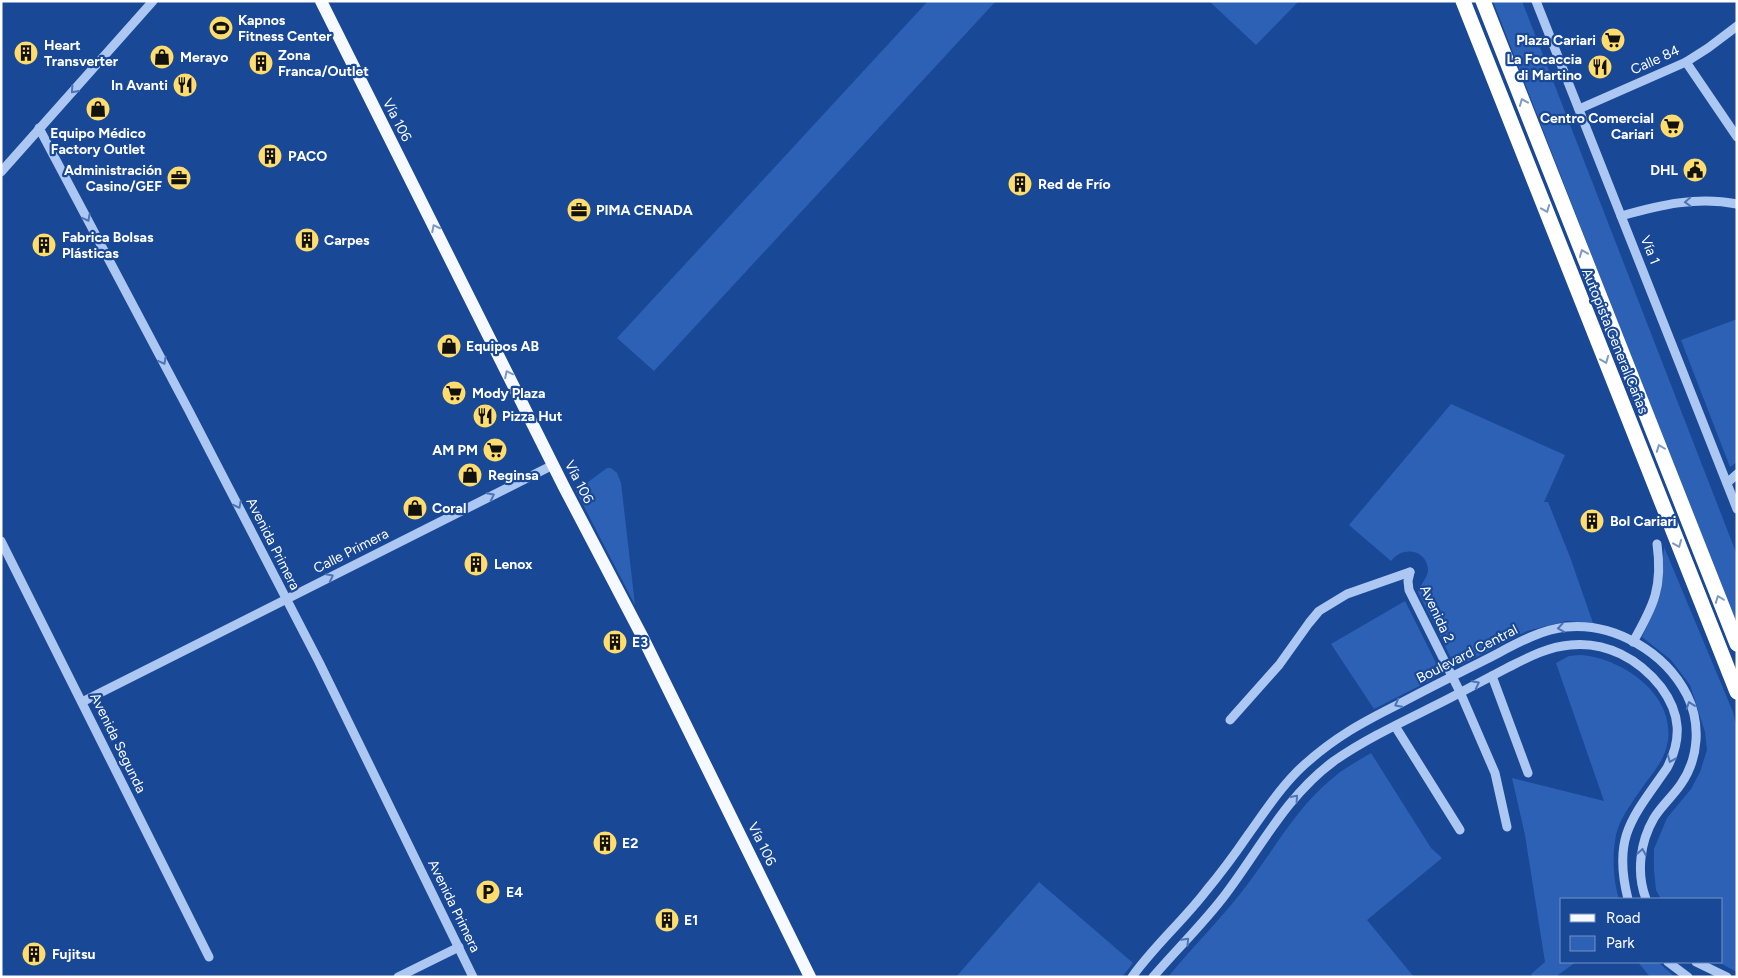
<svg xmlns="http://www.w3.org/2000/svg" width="1738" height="978" viewBox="0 0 1738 978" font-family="Figtree,sans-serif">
	<rect width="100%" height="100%" fill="#194897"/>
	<g fill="#2d61b5">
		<path d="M 928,1 L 996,1 L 654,371 L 617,338 Z"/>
		<path d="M 1209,1 L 1299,1 L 1256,45 Z"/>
		<path d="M 1493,1 L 1522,1 L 1737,555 L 1737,630 Z"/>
		<path d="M 1737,319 L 1737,462 L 1730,467 L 1681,340 Z"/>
		<path d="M 1451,404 L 1565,455 L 1544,502 L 1548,502 L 1570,557 L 1593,623 L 1566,621 L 1527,631 L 1461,665 L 1457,664 L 1451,658 L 1418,592 C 1420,584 1427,579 1428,571 C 1428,550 1403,545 1391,561 L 1349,525 Z"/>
		<path d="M 607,468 L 611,468 L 617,473 L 621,483 L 635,605 L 576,491 Z"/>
		<path d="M 1664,547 L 1733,712 L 1737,729 L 1737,972 L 1718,962 L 1722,962 L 1722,899 L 1661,899 L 1656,890 L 1654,870 L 1654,849 L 1667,818 L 1691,789 L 1700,772 L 1707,750 L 1705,732 L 1690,685 L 1671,660 L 1642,637 L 1660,597 Z"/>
		<path d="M 1405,601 L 1438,667 L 1438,672 L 1433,679 L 1374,709 L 1331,644 Z"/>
		<path d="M 1580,655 C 1625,658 1681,699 1666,749 C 1662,763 1652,774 1644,785 C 1634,800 1620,817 1616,835 C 1612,854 1613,880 1619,899 L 1562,899 L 1562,962 L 1576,962 L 1558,975 L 1558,977 L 1533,977 L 1531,974 L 1545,962 L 1525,835 L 1512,778 L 1604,801 L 1556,663 L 1569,656 Z"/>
		<path d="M 1371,753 L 1431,848 L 1442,858 L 1367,920 L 1414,977 L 1168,977 C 1195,944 1225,915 1250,881 C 1276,846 1298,806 1333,778 C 1344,768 1358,761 1371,753 Z"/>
		<path d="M 1039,882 L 1133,963 L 1122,977 L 956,977 Z"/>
		<path d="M 1638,962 L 1658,962 L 1675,977 L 1650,977 Z"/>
	</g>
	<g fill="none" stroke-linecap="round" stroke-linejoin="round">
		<g stroke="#acc7f1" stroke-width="9">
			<path d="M 1536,1 L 1737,509"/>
			<path d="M 1686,62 L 1737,137"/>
			<path d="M 1579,109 L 1686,62 L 1708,48 L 1737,26"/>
			<path d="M 39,128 L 188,409 L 319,662 L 473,977"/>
			<path d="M 1,172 L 153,1"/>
			<path d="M 1621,216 C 1660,205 1697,196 1737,204"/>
			<path d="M 1727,483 L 1737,474"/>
			<path d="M 1,541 L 209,957"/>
			<path d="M 1410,572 L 1408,581 L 1409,590 L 1460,692 L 1495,773 L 1507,827"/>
			<path d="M 1633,642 C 1654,605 1663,587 1657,544"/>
			<path d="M 1492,676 L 1528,773"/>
			<path d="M 82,702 L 553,465"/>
			<path d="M 1230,720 L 1279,665 L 1309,623 L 1319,611 L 1347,594 L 1410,572"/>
			<path d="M 1395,726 L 1460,830"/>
			<path d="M 1668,962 L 1688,977"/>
			<path d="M 1696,962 L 1727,977"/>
			<path d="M 398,977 L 459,947"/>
			<path d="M 1132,977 C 1154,946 1183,921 1206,891 C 1221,873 1235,854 1248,835 C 1266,810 1282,785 1304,765 C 1335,737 1363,722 1399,704 C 1427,689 1455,675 1483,661 C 1509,648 1537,630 1566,627 C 1614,622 1665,652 1687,695 C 1701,723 1699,758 1681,784 C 1673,796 1662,805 1654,818 C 1640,842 1636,873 1646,899"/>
			<path d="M 1153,977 C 1177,949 1203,924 1225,895 C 1260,849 1286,796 1334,761 C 1370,736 1411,718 1450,698 C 1469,688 1488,678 1507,668 C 1527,658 1547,647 1570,645 C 1606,641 1639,659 1661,687 C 1681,714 1682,739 1667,768 C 1633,817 1612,836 1628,899"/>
		</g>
		<path stroke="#f6f9ff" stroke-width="12" d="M 321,1 L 564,487 L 642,636 L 810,977"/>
		<g stroke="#fff" stroke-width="15">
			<path d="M 1463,1 L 1737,692"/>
			<path d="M 1483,1 L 1737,644"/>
		</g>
	</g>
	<defs><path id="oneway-chevron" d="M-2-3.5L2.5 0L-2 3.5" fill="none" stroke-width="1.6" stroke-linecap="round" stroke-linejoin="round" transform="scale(1.25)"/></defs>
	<g stroke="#4c74b6">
		<use href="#oneway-chevron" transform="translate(74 90) rotate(132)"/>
		<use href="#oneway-chevron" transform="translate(1688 202) rotate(177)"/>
		<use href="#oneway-chevron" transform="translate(87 218) rotate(62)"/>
		<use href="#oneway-chevron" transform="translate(163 361) rotate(62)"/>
		<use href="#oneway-chevron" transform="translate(491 496) rotate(-27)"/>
		<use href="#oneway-chevron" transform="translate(238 505) rotate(63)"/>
		<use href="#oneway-chevron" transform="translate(330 577) rotate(-27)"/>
		<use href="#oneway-chevron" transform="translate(1561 628) rotate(171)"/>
		<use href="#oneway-chevron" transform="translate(1476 684) rotate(-27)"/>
		<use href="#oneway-chevron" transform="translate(1398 704) rotate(152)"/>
		<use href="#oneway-chevron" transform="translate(1690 705) rotate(-109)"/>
		<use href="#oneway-chevron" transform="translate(1671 759) rotate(112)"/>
		<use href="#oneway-chevron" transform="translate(1295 798) rotate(-48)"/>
		<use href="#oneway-chevron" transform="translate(1642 852) rotate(-80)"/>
		<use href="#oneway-chevron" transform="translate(1186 941) rotate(-47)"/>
	</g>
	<g stroke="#809ac6">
		<use href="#oneway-chevron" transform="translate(1523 102) rotate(-112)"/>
		<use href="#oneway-chevron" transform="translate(1546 209) rotate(68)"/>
		<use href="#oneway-chevron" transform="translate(1583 253) rotate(-112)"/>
		<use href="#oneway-chevron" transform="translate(1605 360) rotate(68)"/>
		<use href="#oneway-chevron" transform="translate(1660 448) rotate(-111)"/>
		<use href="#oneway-chevron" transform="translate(1678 544) rotate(68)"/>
		<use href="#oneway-chevron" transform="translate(1719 599) rotate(-111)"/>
	</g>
	<g stroke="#7c98c6">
		<use href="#oneway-chevron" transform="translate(435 228) rotate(-117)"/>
		<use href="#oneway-chevron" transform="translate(508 374) rotate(-116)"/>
	</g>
	<defs>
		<symbol id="stadium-disc" viewBox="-11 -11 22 22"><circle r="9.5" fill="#ffdd6c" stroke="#194897"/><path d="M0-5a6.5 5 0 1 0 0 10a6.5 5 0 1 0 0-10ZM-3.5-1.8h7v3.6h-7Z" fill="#111"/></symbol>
		<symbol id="supermarket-disc" viewBox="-11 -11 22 22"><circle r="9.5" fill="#ffdd6c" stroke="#194897"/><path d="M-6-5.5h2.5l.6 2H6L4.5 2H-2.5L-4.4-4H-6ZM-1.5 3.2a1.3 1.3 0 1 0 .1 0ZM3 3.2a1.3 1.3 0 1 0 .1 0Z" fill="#111"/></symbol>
		<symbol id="building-disc" viewBox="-11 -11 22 22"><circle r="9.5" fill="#ffdd6c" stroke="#194897"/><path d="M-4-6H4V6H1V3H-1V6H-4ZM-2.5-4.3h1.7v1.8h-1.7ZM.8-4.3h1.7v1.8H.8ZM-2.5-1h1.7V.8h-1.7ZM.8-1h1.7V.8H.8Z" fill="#111"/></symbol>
		<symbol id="shop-disc" viewBox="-11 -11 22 22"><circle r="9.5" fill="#ffdd6c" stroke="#194897"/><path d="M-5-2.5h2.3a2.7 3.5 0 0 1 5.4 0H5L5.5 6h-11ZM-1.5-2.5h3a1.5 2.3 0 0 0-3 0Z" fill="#111"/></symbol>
		<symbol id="restaurant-disc" viewBox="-11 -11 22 22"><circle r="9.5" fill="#ffdd6c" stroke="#194897"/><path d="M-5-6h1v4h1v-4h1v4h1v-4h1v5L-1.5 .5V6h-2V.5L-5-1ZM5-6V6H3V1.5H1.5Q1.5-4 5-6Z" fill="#111"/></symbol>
		<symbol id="civic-disc" viewBox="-11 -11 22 22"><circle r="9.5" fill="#ffdd6c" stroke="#194897"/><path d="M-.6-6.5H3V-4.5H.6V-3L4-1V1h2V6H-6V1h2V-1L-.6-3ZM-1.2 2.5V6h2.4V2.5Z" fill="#111"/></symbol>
		<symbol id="office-disc" viewBox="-11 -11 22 22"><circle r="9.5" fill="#ffdd6c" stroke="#194897"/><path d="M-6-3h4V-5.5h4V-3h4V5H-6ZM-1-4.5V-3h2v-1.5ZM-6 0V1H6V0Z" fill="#111"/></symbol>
		<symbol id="parking-disc" viewBox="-11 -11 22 22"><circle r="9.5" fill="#ffdd6c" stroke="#194897"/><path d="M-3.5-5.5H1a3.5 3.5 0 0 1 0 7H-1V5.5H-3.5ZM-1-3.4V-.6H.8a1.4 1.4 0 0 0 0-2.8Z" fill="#111"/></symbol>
	</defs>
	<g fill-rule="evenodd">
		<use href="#stadium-disc" x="207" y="14" width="28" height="28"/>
		<use href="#supermarket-disc" x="1599" y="26" width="28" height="28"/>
		<use href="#building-disc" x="12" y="39" width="28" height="28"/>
		<use href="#shop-disc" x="148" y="43" width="28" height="28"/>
		<use href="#building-disc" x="247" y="49" width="28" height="28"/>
		<use href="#restaurant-disc" x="1586" y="53" width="28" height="28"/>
		<use href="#restaurant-disc" x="171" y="71" width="28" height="28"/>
		<use href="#shop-disc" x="84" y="95" width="28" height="28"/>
		<use href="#supermarket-disc" x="1658" y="112" width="28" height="28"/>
		<use href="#building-disc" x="256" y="142" width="28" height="28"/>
		<use href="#civic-disc" x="1681" y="156" width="28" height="28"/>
		<use href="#office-disc" x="165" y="164" width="28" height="28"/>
		<use href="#building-disc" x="1006" y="170" width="28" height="28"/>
		<use href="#office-disc" x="565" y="196" width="28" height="28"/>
		<use href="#building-disc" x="293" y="226" width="28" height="28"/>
		<use href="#building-disc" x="30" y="231" width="28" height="28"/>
		<use href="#shop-disc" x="435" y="332" width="28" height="28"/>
		<use href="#supermarket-disc" x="440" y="379" width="28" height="28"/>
		<use href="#restaurant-disc" x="471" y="402" width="28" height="28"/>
		<use href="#supermarket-disc" x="481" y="436" width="28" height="28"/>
		<use href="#shop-disc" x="456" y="461" width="28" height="28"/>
		<use href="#shop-disc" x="401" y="494" width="28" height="28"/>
		<use href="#building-disc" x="1578" y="507" width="28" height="28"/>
		<use href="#building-disc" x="462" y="550" width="28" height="28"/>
		<use href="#building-disc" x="601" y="628" width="28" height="28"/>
		<use href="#building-disc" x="591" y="829" width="28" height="28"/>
		<use href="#parking-disc" x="474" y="878" width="28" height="28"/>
		<use href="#building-disc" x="653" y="906" width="28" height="28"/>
		<use href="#building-disc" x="20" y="940" width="28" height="28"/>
	</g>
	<g text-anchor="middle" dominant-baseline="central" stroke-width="4.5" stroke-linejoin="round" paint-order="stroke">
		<g font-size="14" font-weight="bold" fill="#fff" stroke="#194897" text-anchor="start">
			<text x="238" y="20">Kapnos<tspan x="238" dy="16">Fitness Center</tspan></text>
			<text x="1596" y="40" text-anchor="end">Plaza Cariari</text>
			<text x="44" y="45">Heart<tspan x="44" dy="16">Transverter</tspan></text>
			<text x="278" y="55">Zona<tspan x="278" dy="16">Franca/Outlet</tspan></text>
			<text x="180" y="57">Merayo</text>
			<text x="1582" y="59" text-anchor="end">La Focaccia<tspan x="1582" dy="16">di Martino</tspan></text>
			<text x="168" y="85" text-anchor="end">In Avanti</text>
			<text x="1654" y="118" text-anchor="end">Centro Comercial<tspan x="1654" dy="16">Cariari</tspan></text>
			<text x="98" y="133" text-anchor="middle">Equipo Médico<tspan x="98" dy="16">Factory Outlet</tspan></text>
			<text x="288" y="156">PACO</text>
			<text x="162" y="170" text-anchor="end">Administración<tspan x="162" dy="16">Casino/GEF</tspan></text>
			<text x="1678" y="170" text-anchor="end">DHL</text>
			<text x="1038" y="184">Red de Frío</text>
			<text x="596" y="210">PIMA CENADA</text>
			<text x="62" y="237">Fabrica Bolsas<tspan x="62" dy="16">Plásticas</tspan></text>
			<text x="324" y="240">Carpes</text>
			<text x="466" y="346">Equipos AB</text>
			<text x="472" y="393">Mody Plaza</text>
			<text x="502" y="416">Pizza Hut</text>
			<text x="478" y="450" text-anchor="end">AM PM</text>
			<text x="488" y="475">Reginsa</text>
			<text x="432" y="508">Coral</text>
			<text x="1610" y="521">Bol Cariari</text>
			<text x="494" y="564">Lenox</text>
			<text x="632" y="642">E3</text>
			<text x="622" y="843">E2</text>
			<text x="506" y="892">E4</text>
			<text x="684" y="920">E1</text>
			<text x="52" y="954">Fujitsu</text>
		</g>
		<g font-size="14" fill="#fff" stroke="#194897">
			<text transform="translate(1655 60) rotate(-24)">Calle 84</text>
			<text transform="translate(397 120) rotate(63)">Vía 106</text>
			<text transform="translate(1650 250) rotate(68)">Vía 1</text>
			<text transform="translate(1615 341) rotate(68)">Autopista General Cañas</text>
			<text transform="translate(579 482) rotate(63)">Vía 106</text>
			<text transform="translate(273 544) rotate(63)">Avenida Primera</text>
			<text transform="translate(351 551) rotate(-27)">Calle Primera</text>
			<text transform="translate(1437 614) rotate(65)">Avenida 2</text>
			<text transform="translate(1467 654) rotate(-27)">Boulevard Central</text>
			<text transform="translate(118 743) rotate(64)">Avenida Segunda</text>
			<text transform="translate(762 844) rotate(64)">Vía 106</text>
			<text transform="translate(454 906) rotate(64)">Avenida Primera</text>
		</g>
	</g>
	<rect width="1738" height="978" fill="none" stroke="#ffffff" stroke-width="5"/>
	<rect x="1560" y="898" width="162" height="65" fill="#194897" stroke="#7591c1"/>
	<rect x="1570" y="914" width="25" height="8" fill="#f6f9ff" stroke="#7591c1"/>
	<text x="1606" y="923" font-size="15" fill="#ffffff">Road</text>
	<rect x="1570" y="936" width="25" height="15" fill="#2d61b5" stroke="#7591c1"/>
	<text x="1606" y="948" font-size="15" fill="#ffffff">Park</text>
</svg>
